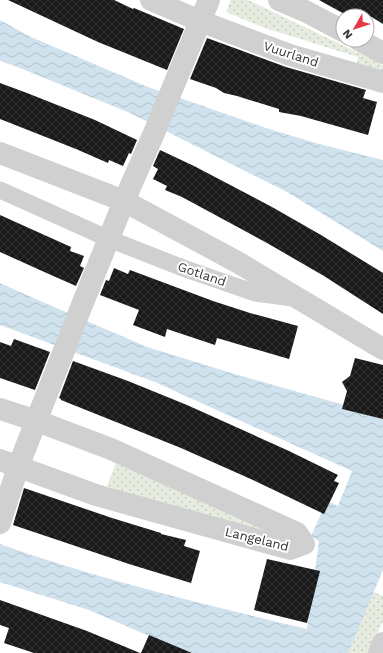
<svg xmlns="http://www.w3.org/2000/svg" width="383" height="653" viewBox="0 0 383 653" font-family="'Work Sans',sans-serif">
	<defs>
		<pattern id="grass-dots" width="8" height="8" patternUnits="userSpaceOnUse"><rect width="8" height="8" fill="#e6ecdf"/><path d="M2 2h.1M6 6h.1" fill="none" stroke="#c6cbc0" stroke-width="1.8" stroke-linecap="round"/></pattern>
		<pattern id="water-waves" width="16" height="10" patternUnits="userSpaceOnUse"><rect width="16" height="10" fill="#cfe2ee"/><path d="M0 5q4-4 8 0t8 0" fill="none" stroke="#b2c2cd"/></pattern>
		<pattern id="building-cross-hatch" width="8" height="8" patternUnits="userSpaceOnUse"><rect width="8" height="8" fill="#1a1a1a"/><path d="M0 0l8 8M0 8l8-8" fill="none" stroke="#333"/></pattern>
	</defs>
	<rect width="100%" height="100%" fill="#fff"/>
	<g fill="url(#grass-dots)">
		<path d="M 231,0 L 248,0 L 338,43 L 383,65 L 383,72 L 357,64 L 358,57 L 265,28 L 226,12 Z"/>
		<path d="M 117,460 L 292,538 L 158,504 L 107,486 Z"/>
		<path d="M 372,591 L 383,596 L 383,621 L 369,653 L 346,653 Z"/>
	</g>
	<g fill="url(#water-waves)">
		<path d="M 0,20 L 31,37 L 148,87 L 266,128 L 319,144 L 383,160 L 383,251 L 287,192 L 130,113 L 15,66 L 0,61 Z"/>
		<path d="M 0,283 L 38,300 L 147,347 L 238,375 L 383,416 L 383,570 L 348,653 L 188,653 L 89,610 L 0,582 L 0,544 C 100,580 204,604 307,629 L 319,541 L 311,536 L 327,501 L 338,506 L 352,471 L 155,382 L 0,325 Z"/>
	</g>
	<g fill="url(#building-cross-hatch)">
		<path d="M 8,0 L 114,0 L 133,9 L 134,8 L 184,29 L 167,70 L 98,42 Z"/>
		<path d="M 319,0 L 383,0 L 383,24 L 370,16 L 348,16 Z"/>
		<path d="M 207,38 L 240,50 L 286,67 L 366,90 L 363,98 L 377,102 L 368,135 L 301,116 L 279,112 L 279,109 L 237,96 L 224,93 L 216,88 L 190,79 Z"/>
		<path d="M 0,83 L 27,93 L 95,120 L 137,140 L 131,154 L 129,153 L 123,166 L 109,160 L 108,163 L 76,149 L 0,119 Z"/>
		<path d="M 160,150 L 194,166 L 272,207 L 321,235 L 383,273 L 383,314 L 324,276 L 267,243 L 182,197 L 165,190 L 167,186 L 153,179 L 158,169 L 153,166 Z"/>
		<path d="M 0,215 L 71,247 L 70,251 L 84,256 L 80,266 L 84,268 L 76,286 L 51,275 L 0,252 Z"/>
		<path d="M 114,268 L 128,274 L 130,270 L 213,301 L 250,313 L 298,326 L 289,359 L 217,338 L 215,345 L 167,329 L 165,337 L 133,325 L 139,310 L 100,295 L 106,280 L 109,281 Z"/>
		<path d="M 14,339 L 50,352 L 35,390 L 0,378 L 0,342 L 11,346 Z"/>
		<path d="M 355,358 L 383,365 L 383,419 L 342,409 L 347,391 L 342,382 L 350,376 Z"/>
		<path d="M 73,361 L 128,381 L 187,405 L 289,451 L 338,475 L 334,481 L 339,483 L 324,514 L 253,480 L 181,448 L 61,400 L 61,399 L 59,398 Z"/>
		<path d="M 24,488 L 112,518 L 161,533 L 161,534 L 186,540 L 184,546 L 200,551 L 191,583 L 129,564 L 13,525 Z"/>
		<path d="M 267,559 L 320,571 L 307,623 L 254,610 Z"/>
		<path d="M 0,600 L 87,631 L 140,653 L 34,653 L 4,643 L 9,628 L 0,625 Z"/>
		<path d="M 149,635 L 192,653 L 141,653 Z"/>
	</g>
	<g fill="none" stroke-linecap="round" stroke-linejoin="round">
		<path stroke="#d0d0d0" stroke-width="17" d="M 0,190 L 109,239 L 183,268 L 255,293 L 293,298"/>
		<g stroke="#d0d0d0" stroke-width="22">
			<path d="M 151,0 L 200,21 L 290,55 L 383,82"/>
			<path d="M 279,0 L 305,11 L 343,31"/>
			<path d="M 359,40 L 383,53"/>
			<path d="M 0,153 L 124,201 L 239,263 L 383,349"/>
			<path d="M 0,409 L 37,421 L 111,449 L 297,533 L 304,544 L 290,549 L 96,495 L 0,460"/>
			<path d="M 0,523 L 18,467 L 82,305 L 124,201 L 154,133 L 209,0"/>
			<path d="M 379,653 L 383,643"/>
		</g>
	</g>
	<g text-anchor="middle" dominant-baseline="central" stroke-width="4" stroke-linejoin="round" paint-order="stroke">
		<g font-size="13" fill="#333" stroke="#fff">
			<text transform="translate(291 54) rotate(18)">Vuurland</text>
			<text transform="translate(202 274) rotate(19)">Gotland</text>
			<text transform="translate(257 539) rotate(14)">Langeland</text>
		</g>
	</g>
	<g transform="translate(355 28) rotate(231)"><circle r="19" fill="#ffffff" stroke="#adadad"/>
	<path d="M0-3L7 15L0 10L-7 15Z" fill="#e63946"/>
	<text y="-6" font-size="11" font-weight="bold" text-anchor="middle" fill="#333333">N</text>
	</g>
</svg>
